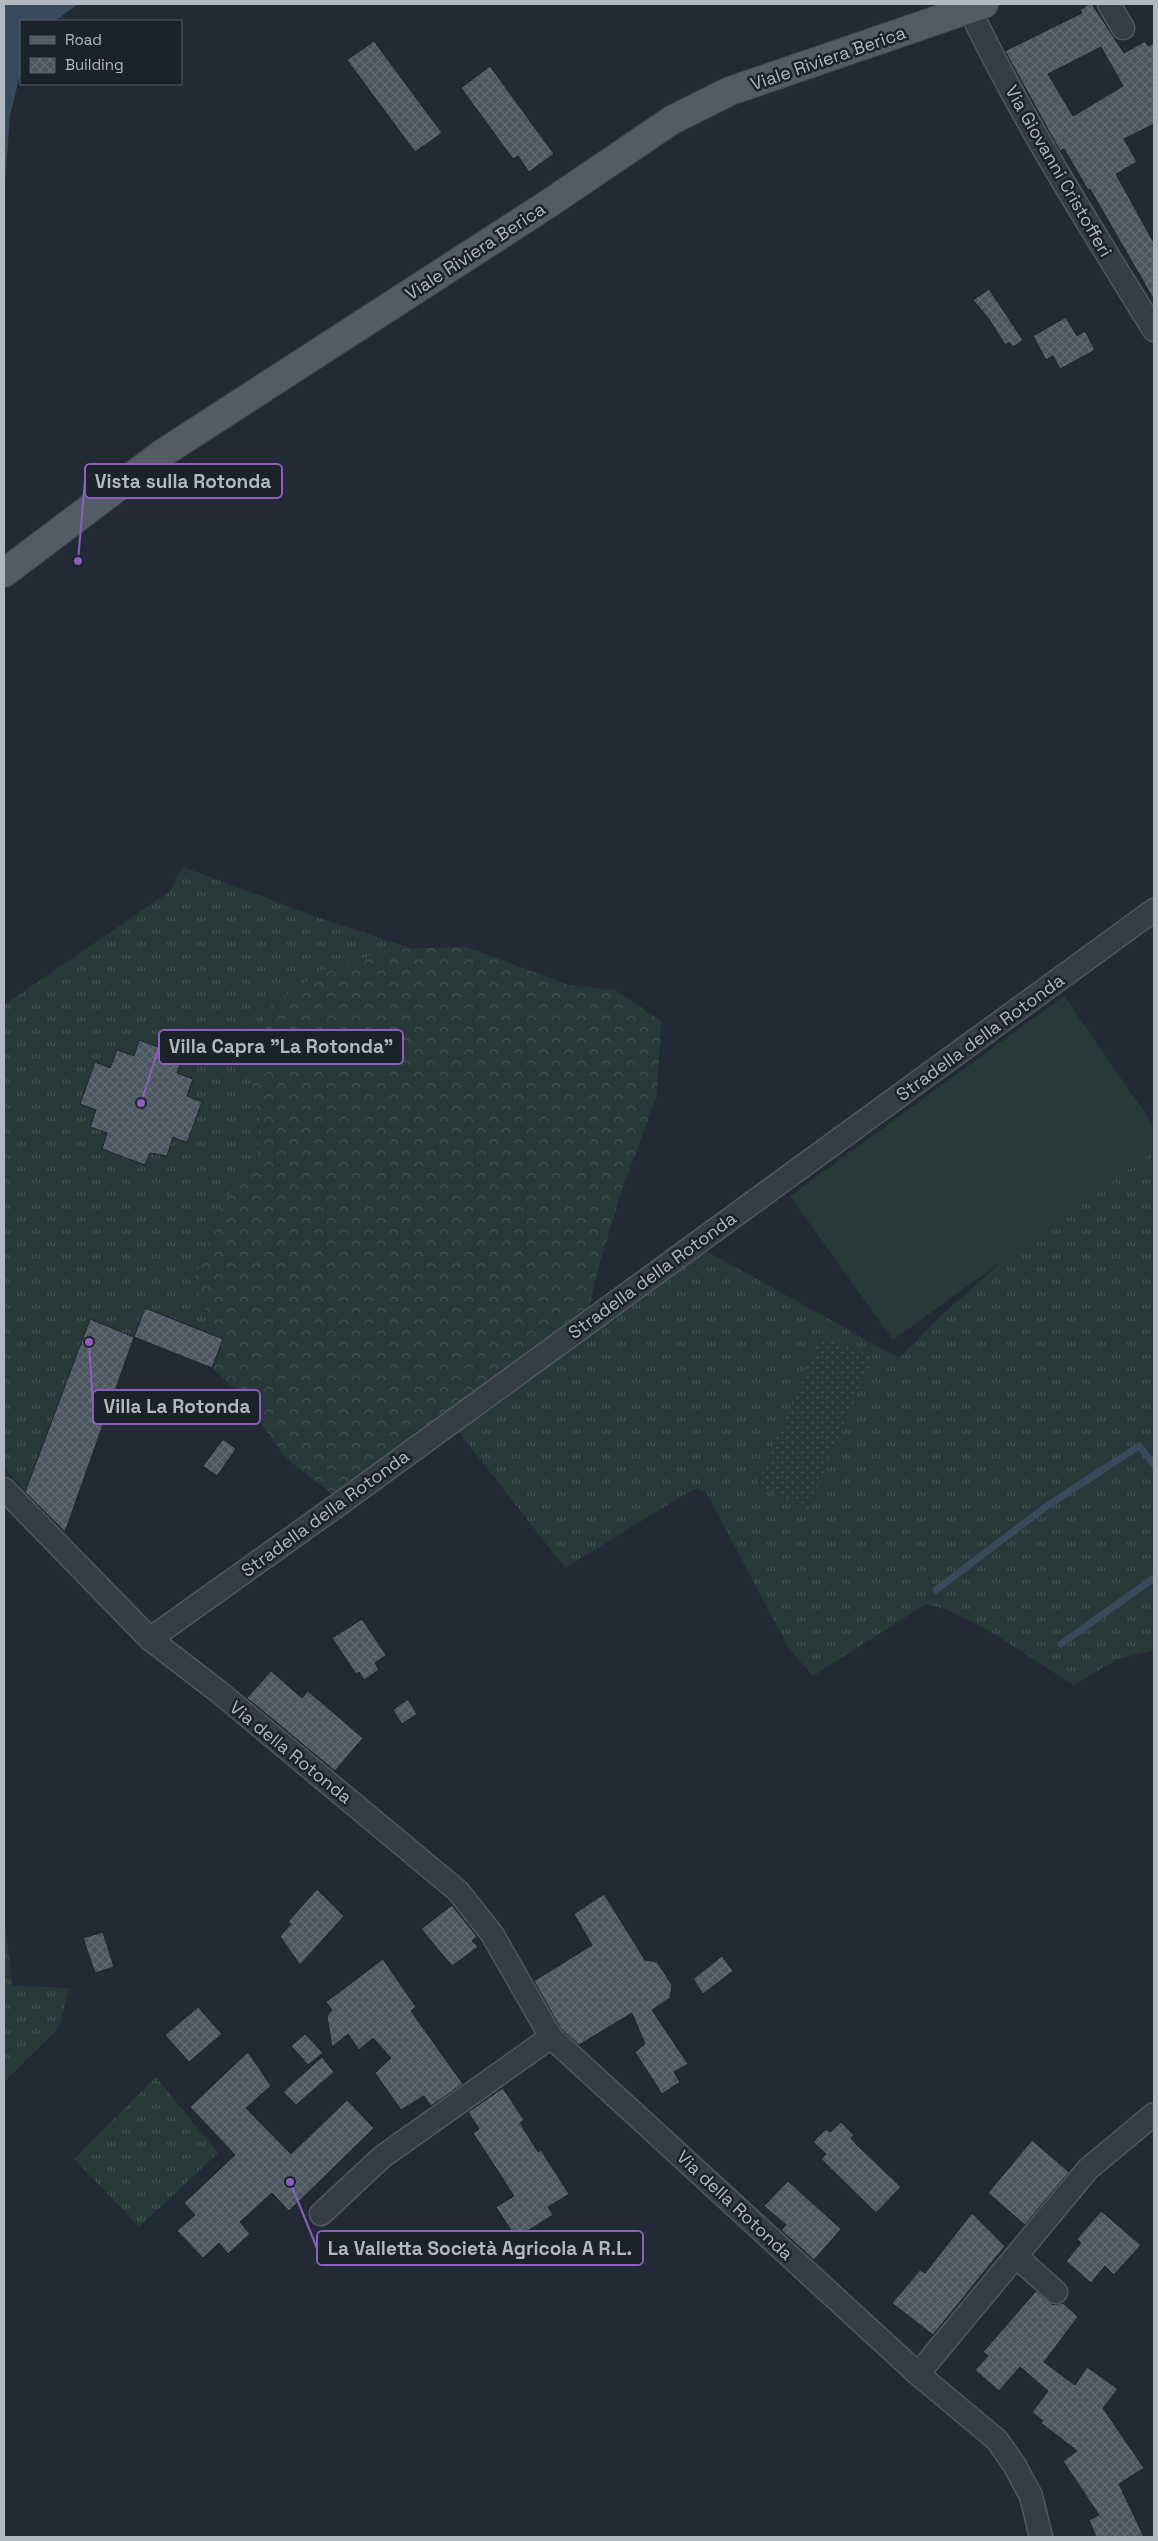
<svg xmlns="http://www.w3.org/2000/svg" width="1158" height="2541" viewBox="0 0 1158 2541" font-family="'Space Grotesk',sans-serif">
	<defs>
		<pattern id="grass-tufts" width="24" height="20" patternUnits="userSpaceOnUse" patternTransform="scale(1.25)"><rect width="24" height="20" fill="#273938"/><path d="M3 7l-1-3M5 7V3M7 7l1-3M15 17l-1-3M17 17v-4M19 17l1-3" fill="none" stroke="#445453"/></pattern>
		<pattern id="forest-crowns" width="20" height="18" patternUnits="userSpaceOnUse" patternTransform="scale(1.25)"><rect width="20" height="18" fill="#273938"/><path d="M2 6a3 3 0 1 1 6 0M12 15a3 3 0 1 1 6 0" fill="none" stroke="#445453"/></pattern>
		<pattern id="garden-dots" width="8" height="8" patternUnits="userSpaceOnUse" patternTransform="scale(1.25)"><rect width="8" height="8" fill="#273938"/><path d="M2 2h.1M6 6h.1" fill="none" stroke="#445453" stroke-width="1.8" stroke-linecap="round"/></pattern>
		<pattern id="building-cross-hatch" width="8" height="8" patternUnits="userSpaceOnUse" patternTransform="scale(1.25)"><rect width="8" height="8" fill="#4b5660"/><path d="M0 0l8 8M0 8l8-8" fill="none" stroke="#626c75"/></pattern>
	</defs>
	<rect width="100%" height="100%" fill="#222b35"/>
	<g fill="url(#grass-tufts)">
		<path d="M 183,867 L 325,920 L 411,948 L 393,949 L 252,1093 L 260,1119 L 256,1165 L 224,1201 L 193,1283 L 206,1309 L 209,1333 L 145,1308 L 134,1337 L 90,1319 L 25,1492 L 4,1467 L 4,1005 L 169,892 Z"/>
		<path d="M 1154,1150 L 1154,1650 L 1118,1659 L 1074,1685 C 1029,1659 976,1615 926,1604 L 813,1676 L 789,1649 L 706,1492 L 696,1489 L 682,1496 L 565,1568 L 455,1427 L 699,1247 L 899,1358 L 944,1313 L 1025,1241 Z"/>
		<path d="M 4,1917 L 13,1986 L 69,1988 L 59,2028 L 4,2082 Z"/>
		<path d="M 156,2077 L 218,2153 L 139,2227 L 74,2159 Z"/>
	</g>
	<path fill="url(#forest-crowns)" d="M 467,947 L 569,985 L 615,990 L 661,1021 L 657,1095 L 620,1196 L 598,1269 L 586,1323 L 342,1502 L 286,1458 L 237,1391 L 212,1368 L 223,1339 L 209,1333 L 206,1309 L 193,1283 L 224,1201 L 256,1165 L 260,1119 L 252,1093 L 254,1049 L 267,1009 L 322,970 L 393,949 Z"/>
	<path fill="url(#garden-dots)" d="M 821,1335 L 873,1357 L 808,1509 L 756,1486 Z"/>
	<path fill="#273938" d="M 1064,996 L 1154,1126 L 1154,1151 L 893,1340 L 790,1196 Z"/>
	<path fill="#394a5d" d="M 4,4 L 78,4 L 55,21 L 21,21 L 21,71 L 10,115 L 4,196 Z"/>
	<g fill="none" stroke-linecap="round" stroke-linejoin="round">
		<g stroke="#394a5d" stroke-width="7">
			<path d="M 936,1590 L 1047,1506 L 1139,1446 L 1154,1464"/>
			<path d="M 1061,1644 L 1154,1578"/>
		</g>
	</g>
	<g fill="url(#building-cross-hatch)" stroke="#1d242c" fill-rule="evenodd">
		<path d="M 1089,4 L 1092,4 L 1124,53 L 1145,41 L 1148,46 L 1154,43 L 1154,124 L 1124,139 L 1137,162 L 1116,174 L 1154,243 L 1154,300 L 1090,189 L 1088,190 L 1064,149 L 1060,151 L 1005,51 L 1082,13 L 1080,10 ZM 1101,47 L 1123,86 L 1073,116 L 1048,74 Z"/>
		<path d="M 374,41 L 442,133 L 415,152 L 347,60 Z"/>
		<path d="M 490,66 L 554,154 L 529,172 L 518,156 L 513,159 L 461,88 Z"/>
		<path d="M 989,289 L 1023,340 L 1013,347 L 1009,342 L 1005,345 L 989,319 L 973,300 Z"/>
		<path d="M 1066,317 L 1077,336 L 1085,331 L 1095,350 L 1060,369 L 1053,356 L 1046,360 L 1033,336 Z"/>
		<path d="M 139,1040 L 183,1056 L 177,1073 L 193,1079 L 187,1096 L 202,1102 L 187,1143 L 173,1137 L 167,1156 L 150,1153 L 145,1165 L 102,1149 L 107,1133 L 90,1127 L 96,1110 L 80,1104 L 95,1062 L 110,1068 L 117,1050 L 134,1056 Z"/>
		<path d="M 145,1308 L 223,1339 L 212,1368 L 134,1337 Z"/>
		<path d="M 90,1319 L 134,1337 L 65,1532 L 25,1492 Z"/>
		<path d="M 223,1439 L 236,1449 L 217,1476 L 203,1466 Z"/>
		<path d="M 362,1619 L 386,1655 L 375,1663 L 379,1670 L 364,1680 L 359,1672 L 356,1674 L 332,1638 Z"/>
		<path d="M 271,1671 L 302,1698 L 308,1691 L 363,1738 L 335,1771 L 247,1698 Z"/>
		<path d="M 408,1699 L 417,1714 L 402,1724 L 393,1710 Z"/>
		<path d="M 317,1889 L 344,1916 L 300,1965 L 280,1936 L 291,1924 L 288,1922 Z"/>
		<path d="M 604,1894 L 645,1960 L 657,1962 L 672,1985 L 670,1998 L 652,2010 L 688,2064 L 674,2072 L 680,2082 L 662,2094 L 635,2052 L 645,2044 L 632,2013 L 579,2045 L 561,2029 L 534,1981 L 592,1945 L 574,1914 Z"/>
		<path d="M 452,1905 L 477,1937 L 472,1941 L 478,1947 L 452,1966 L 421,1929 Z"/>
		<path d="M 103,1932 L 114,1967 L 95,1973 L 83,1938 Z"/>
		<path d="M 722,1956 L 733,1971 L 703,1994 L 693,1979 Z"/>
		<path d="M 383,1959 L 416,2007 L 411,2011 L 463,2084 L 431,2106 L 424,2096 L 401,2110 L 375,2073 L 391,2058 L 373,2038 L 359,2050 L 348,2034 L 332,2047 L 327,2016 L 332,2010 L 326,2002 Z"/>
		<path d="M 198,2007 L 222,2034 L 189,2062 L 165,2035 Z"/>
		<path d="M 305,2034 L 323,2053 L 308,2065 L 291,2046 Z"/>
		<path d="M 248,2052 L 271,2086 L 246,2108 L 291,2154 L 347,2100 L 374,2128 L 289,2211 L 272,2193 L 240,2222 L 250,2234 L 228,2254 L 219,2243 L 203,2258 L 177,2231 L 195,2215 L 184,2203 L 235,2155 L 190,2107 Z"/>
		<path d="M 322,2057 L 334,2072 L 296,2105 L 283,2092 Z"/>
		<path d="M 503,2088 L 524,2120 L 520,2123 L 538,2152 L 541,2150 L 569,2194 L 548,2207 L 553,2215 L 516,2238 L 496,2207 L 514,2196 L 473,2133 L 479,2129 L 468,2112 Z"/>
		<path d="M 841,2122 L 854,2135 L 851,2138 L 856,2144 L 901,2187 L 876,2213 L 821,2159 L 826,2154 L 813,2142 L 826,2129 L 830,2132 Z"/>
		<path d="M 1032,2140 L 1069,2172 L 1025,2225 L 988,2193 Z"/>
		<path d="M 788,2181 L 841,2229 L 814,2260 L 781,2230 L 786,2225 L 764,2206 Z"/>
		<path d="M 1101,2211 L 1141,2245 L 1114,2275 L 1105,2266 L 1091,2283 L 1066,2261 L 1081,2243 L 1077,2239 Z"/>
		<path d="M 972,2213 L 1005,2246 L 933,2335 L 892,2303 L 920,2270 L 925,2273 Z"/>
		<path d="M 1036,2291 L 1053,2305 L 1063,2303 L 1078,2317 L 1044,2362 L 1075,2385 L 1087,2367 L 1118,2389 L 1103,2408 L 1144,2468 L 1119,2484 L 1144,2537 L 1096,2537 L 1089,2520 L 1099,2515 L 1063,2461 L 1077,2451 L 1041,2423 L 1043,2421 L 1032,2412 L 1048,2391 L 1020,2367 L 999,2391 L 975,2370 L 988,2356 L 983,2352 Z"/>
	</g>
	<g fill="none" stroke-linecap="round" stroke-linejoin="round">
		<defs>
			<g id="minor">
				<path d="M 1109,4 L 1123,28"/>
				<path d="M 970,10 C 1023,121 1089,225 1154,330"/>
				<path d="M 4,1489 L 150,1639 L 219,1692 L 458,1891 L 492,1934 L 551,2037 L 918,2374 L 997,2440 L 1015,2466 L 1031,2496 L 1041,2537"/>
				<path d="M 150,1639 L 342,1502 L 1154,910"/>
				<path d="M 321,2214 L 382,2157 L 551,2037"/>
				<path d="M 1017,2257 L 1056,2292"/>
				<path d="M 918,2374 L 1088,2169 L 1154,2114"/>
			</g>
			<path id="major" d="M 4,573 L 163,453 L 548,204 L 672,120 L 730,91 L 984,4"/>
		</defs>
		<use href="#minor" stroke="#505860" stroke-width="25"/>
		<use href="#major" stroke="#3f464f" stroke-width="30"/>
		<use href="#minor" stroke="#353d46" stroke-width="22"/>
		<use href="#major" stroke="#535c66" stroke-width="28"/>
	</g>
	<g text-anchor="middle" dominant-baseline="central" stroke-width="5" stroke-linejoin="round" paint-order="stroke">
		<g font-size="18" fill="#b0b8c2" stroke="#1b222a">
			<text transform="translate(828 58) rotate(-19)">Viale Riviera Berica</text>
			<text transform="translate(1059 171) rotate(60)">Via Giovanni Cristofferi</text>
			<text transform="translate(475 251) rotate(-33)">Viale Riviera Berica</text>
			<text transform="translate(980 1037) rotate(-36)">Stradella della Rotonda</text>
			<text transform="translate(652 1275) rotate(-36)">Stradella della Rotonda</text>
			<text transform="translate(325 1513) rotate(-36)">Stradella della Rotonda</text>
			<text transform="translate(291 1752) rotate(39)">Via della Rotonda</text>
			<text transform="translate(735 2205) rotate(43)">Via della Rotonda</text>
		</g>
	</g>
	<path fill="none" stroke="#8e5dc0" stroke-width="2" d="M78 561L85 481M141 1103L159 1047M89 1342L93 1407M290 2182L317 2248"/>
	<g fill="#8e5dc0" stroke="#1b222a" stroke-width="2">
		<circle cx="78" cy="561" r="5"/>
		<circle cx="141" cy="1103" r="5"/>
		<circle cx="89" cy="1342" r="5"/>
		<circle cx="290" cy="2182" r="5"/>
	</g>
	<g fill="#1b222a" stroke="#8e5dc0" stroke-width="2">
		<rect x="85" y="464" width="197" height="34" rx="5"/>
		<rect x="159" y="1030" width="244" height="34" rx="5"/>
		<rect x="93" y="1390" width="167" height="34" rx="5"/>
		<rect x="317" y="2231" width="326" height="34" rx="5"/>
	</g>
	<g font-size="19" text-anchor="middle" font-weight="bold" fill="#b0b8c2">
		<text x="183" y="488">Vista sulla Rotonda</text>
		<text x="281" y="1053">Villa Capra "La Rotonda"</text>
		<text x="177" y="1413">Villa La Rotonda</text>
		<text x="480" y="2255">La Valletta Società Agricola A R.L.</text>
	</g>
	<rect width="1158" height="2541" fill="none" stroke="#b0b8c2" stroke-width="10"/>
	<rect x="20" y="20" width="162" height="65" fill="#1b222a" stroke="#575e67"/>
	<rect x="30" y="36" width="25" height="8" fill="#535c66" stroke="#575e67"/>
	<text x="65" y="45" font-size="15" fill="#b0b8c2">Road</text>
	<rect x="30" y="58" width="25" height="15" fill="url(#building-cross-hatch)" stroke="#575e67"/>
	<text x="65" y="70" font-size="15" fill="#b0b8c2">Building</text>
</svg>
